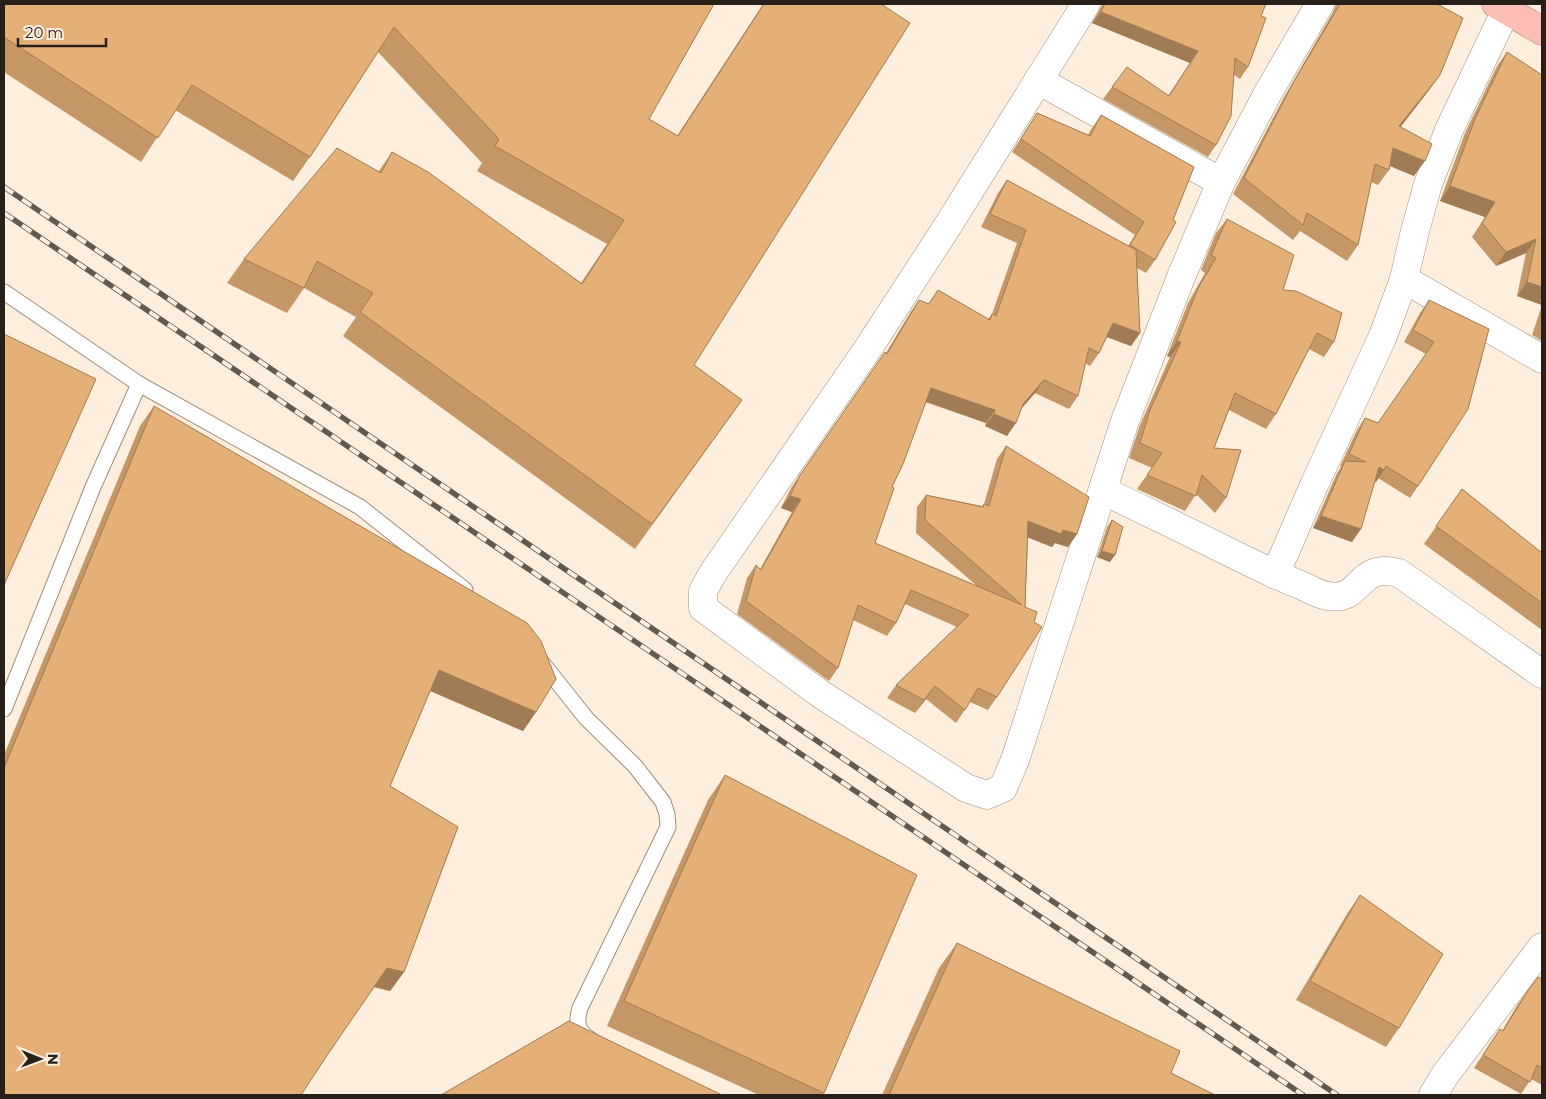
<svg xmlns="http://www.w3.org/2000/svg" width="1546" height="1099" viewBox="0 0 1546 1099" font-family="Montserrat,sans-serif">
	<rect width="100%" height="100%" fill="#fdeede"/>
	<g fill="none" stroke-linecap="round" stroke-linejoin="round">
		<defs>
			<g id="lane">
				<path d="M 4,292 L 139,384 L 360,507 L 465,590"/>
				<path d="M 543,664 L 586,718 L 635,766 L 663,802 L 667,814 L 668,827 L 580,1008 C 576,1021 577,1032 590,1039"/>
				<path d="M 4,709 L 93,487 L 139,384"/>
			</g>
			<g id="street">
				<path d="M 1086,4 L 947,227 L 867,350 L 713,573 L 703,591 L 703,608 L 822,695 L 966,788 L 987,795 L 1003,788 L 1015,760 L 1125,421 L 1181,277 L 1221,182 L 1269,91 L 1320,4"/>
				<path d="M 1038,80 L 1221,182"/>
				<path d="M 1404,279 L 1542,359"/>
				<path d="M 1104,491 C 1150,513 1195,535 1241,558 C 1262,568 1282,578 1303,586 C 1311,590 1320,595 1328,596 C 1364,602 1355,562 1399,573 L 1542,674"/>
				<path d="M 1275,575 L 1315,483 L 1383,336 L 1404,279 L 1415,231 L 1428,184 L 1449,130 L 1506,10"/>
				<path d="M 1433,1095 L 1445,1075 L 1542,947"/>
			</g>
			<path id="highway" d="M 1496,4 L 1542,31"/>
		</defs>
		<use href="#lane" stroke="#9f8e7c" stroke-width="17"/>
		<use href="#street" stroke="#9f8e7c" stroke-width="29"/>
		<use href="#highway" stroke="#b1877e" stroke-width="29"/>
		<use href="#lane" stroke="#fff" stroke-width="15"/>
		<use href="#street" stroke="#fff" stroke-width="28"/>
		<use href="#highway" stroke="#fcbeb4" stroke-width="28"/>
		<defs>
			<g id="rail">
				<path d="M 4,187 L 1337,1095"/>
				<path d="M 4,213 L 1303,1095"/>
			</g>
		</defs>
		<use href="#rail" stroke="#625a50" stroke-width="5.5"/>
		<use href="#rail" stroke="#fdeede" stroke-width="4" stroke-dasharray="11" stroke-linecap="butt"/>
	</g>
	<g fill="#c59766">
		<path d="M 4,4 L 714,4 L 649,119 L 677,136 L 763,4 L 881,4 L 694,365 L 742,400 L 635,549 L 343,336 L 356,317 L 304,288 L 287,313 L 227,283 L 244,259 L 379,171 L 392,152 L 581,283 L 607,244 L 477,171 L 482,163 L 378,52 L 310,157 L 293,181 L 175,110 L 141,162 L 4,72 Z"/>
		<path d="M 1101,4 L 1266,4 L 1261,16 L 1248,67 L 1240,79 L 1234,75 L 1216,145 L 1208,157 L 1103,99 L 1112,87 L 1168,96 L 1190,63 L 1092,23 L 1102,5 Z"/>
		<path d="M 1336,4 L 1437,4 L 1440,75 L 1429,90 L 1400,127 L 1414,176 L 1390,166 L 1389,170 L 1378,185 L 1371,182 L 1358,245 L 1347,261 L 1300,231 L 1293,240 L 1233,194 L 1283,99 L 1333,12 Z"/>
		<path d="M 1507,52 L 1542,75 L 1542,341 L 1532,335 L 1542,305 L 1517,296 L 1526,253 L 1496,266 L 1472,237 L 1485,217 L 1440,201 L 1465,133 L 1497,66 Z"/>
		<path d="M 1037,113 L 1088,135 L 1092,128 L 1101,115 L 1194,167 L 1155,260 L 1146,273 L 1137,268 L 1140,333 L 1131,346 L 1107,337 L 1099,353 L 1090,366 L 1085,363 L 1078,396 L 1069,409 L 1035,393 L 1021,409 L 1007,436 L 985,426 L 986,423 L 925,402 L 892,487 L 875,543 L 977,586 L 916,533 L 917,507 L 926,495 L 982,506 L 984,504 L 997,459 L 1006,446 L 1077,534 L 1068,547 L 1055,543 L 1052,547 L 1028,537 L 1025,607 L 997,697 L 988,710 L 970,702 L 956,723 L 926,699 L 915,713 L 887,698 L 896,685 L 957,627 L 905,604 L 896,623 L 887,636 L 853,620 L 838,668 L 829,681 L 737,614 L 747,578 L 756,565 L 760,569 L 792,512 L 781,508 L 791,488 L 885,352 L 886,353 L 910,313 L 919,300 L 928,304 L 938,290 L 988,319 L 992,314 L 1017,243 L 981,227 L 998,193 L 1007,180 L 1128,246 L 1135,235 L 1012,152 Z"/>
		<path d="M 1227,219 L 1283,290 L 1334,342 L 1324,357 L 1309,349 L 1276,414 L 1266,429 L 1229,410 L 1214,448 L 1226,498 L 1215,513 L 1196,494 L 1185,511 L 1137,489 L 1152,468 L 1129,458 L 1140,425 L 1170,357 L 1167,356 L 1188,303 L 1205,273 L 1201,270 L 1216,233 Z"/>
		<path d="M 1429,300 L 1489,329 L 1418,486 L 1410,498 L 1378,478 L 1376,482 L 1375,481 L 1352,542 L 1313,528 L 1337,473 L 1341,467 L 1340,466 L 1357,430 L 1365,418 L 1378,423 L 1426,354 L 1404,342 L 1420,313 Z"/>
		<path d="M 154,406 L 536,712 L 523,731 L 430,691 L 390,786 L 404,972 L 390,991 L 374,987 L 328,1054 L 4,1095 L 4,755 L 140,426 Z"/>
		<path d="M 1462,489 L 1542,553 L 1542,630 L 1424,544 Z"/>
		<path d="M 1112,520 L 1110,562 L 1097,557 L 1107,527 Z"/>
		<path d="M 725,775 L 824,1093 L 822,1095 L 759,1095 L 607,1026 L 708,800 Z"/>
		<path d="M 1360,895 L 1399,1028 L 1386,1047 L 1296,1000 L 1347,914 Z"/>
		<path d="M 957,943 L 1171,1073 L 1215,1095 L 882,1095 L 939,968 Z"/>
		<path d="M 1542,977 L 1542,1085 L 1531,1079 L 1521,1094 L 1474,1068 L 1500,1029 L 1502,1031 L 1518,1004 L 1527,992 Z"/>
	</g>
	<g fill="#a07b53">
		<path d="M 1101,12 L 1198,51 L 1190,63 L 1092,23 Z"/>
		<path d="M 1440,75 L 1429,90 L 1389,142 L 1399,126 Z"/>
		<path d="M 1393,148 L 1425,161 L 1414,176 L 1383,163 Z"/>
		<path d="M 1450,186 L 1495,202 L 1485,217 L 1440,201 Z"/>
		<path d="M 1536,239 L 1526,253 L 1496,266 L 1506,252 Z"/>
		<path d="M 1527,282 L 1542,287 L 1542,305 L 1517,296 Z"/>
		<path d="M 1113,323 L 1140,333 L 1131,346 L 1104,336 Z"/>
		<path d="M 1177,341 L 1181,342 L 1170,357 L 1167,356 Z"/>
		<path d="M 1044,380 L 1035,393 L 1014,417 L 1023,404 Z"/>
		<path d="M 931,388 L 995,410 L 986,423 L 922,400 Z"/>
		<path d="M 994,414 L 1016,423 L 1007,436 L 985,426 Z"/>
		<path d="M 1379,467 L 1384,470 L 1376,482 L 1370,480 Z"/>
		<path d="M 790,496 L 801,499 L 792,512 L 781,508 Z"/>
		<path d="M 1321,516 L 1361,529 L 1352,542 L 1313,528 Z"/>
		<path d="M 1028,521 L 1063,530 L 1077,534 L 1068,547 L 1055,543 L 1052,547 L 1019,534 Z"/>
		<path d="M 1102,551 L 1115,555 L 1110,562 L 1097,557 Z"/>
		<path d="M 439,670 L 536,712 L 523,731 L 426,689 Z"/>
		<path d="M 935,686 L 926,699 L 915,713 L 924,700 Z"/>
		<path d="M 387,968 L 404,972 L 390,991 L 374,987 Z"/>
	</g>
	<g fill="#e5b077" stroke="#a07b53">
		<path d="M 4,4 L 714,4 L 649,119 L 678,136 L 764,4 L 881,4 L 910,23 L 694,365 L 742,400 L 652,524 L 360,312 L 373,293 L 317,261 L 304,288 L 244,259 L 337,148 L 381,173 L 392,152 L 428,172 L 582,284 L 624,220 L 495,146 L 499,139 L 394,27 L 310,157 L 192,85 L 158,138 L 4,37 Z"/>
		<path d="M 1105,4 L 1266,4 L 1261,16 L 1266,18 L 1248,67 L 1235,58 L 1231,116 L 1216,145 L 1112,87 L 1127,67 L 1169,96 L 1198,51 L 1101,12 Z"/>
		<path d="M 1340,4 L 1437,4 L 1463,18 L 1440,75 L 1399,126 L 1432,144 L 1425,161 L 1393,148 L 1389,170 L 1375,164 L 1358,245 L 1307,213 L 1303,225 L 1244,178 L 1293,83 Z"/>
		<path d="M 1507,52 L 1542,75 L 1542,287 L 1527,282 L 1536,239 L 1506,252 L 1482,223 L 1495,202 L 1450,186 L 1475,119 Z"/>
		<path d="M 1037,113 L 1090,136 L 1101,115 L 1194,167 L 1173,220 L 1176,222 L 1155,260 L 1130,245 L 1144,222 L 1021,139 Z"/>
		<path d="M 1007,180 L 1136,250 L 1140,333 L 1113,323 L 1099,353 L 1089,348 L 1078,396 L 1044,380 L 1023,404 L 1016,423 L 994,414 L 995,410 L 931,388 L 903,464 L 892,487 L 894,488 L 875,543 L 1022,605 L 925,520 L 926,495 L 983,507 L 984,504 L 989,506 L 1006,446 L 1089,497 L 1077,534 L 1063,530 L 1061,534 L 1028,521 L 1025,607 L 1037,612 L 1034,622 L 1042,627 L 997,697 L 978,688 L 965,710 L 935,686 L 924,700 L 896,685 L 969,615 L 911,590 L 896,623 L 858,605 L 838,668 L 746,601 L 756,565 L 761,570 L 801,499 L 790,496 L 800,475 L 885,352 L 887,354 L 919,300 L 929,304 L 938,290 L 990,320 L 992,314 L 996,316 L 1026,230 L 990,214 Z"/>
		<path d="M 1227,219 L 1294,255 L 1283,290 L 1296,291 L 1342,313 L 1334,342 L 1317,333 L 1276,414 L 1235,393 L 1214,448 L 1241,450 L 1226,498 L 1202,475 L 1196,496 L 1147,475 L 1162,453 L 1140,443 L 1150,410 L 1181,342 L 1177,341 L 1198,288 L 1216,258 L 1211,255 Z"/>
		<path d="M 1429,300 L 1489,329 L 1468,409 L 1418,486 L 1386,466 L 1384,470 L 1379,467 L 1361,529 L 1321,516 L 1345,461 L 1366,462 L 1349,454 L 1365,418 L 1378,423 L 1434,342 L 1413,330 Z"/>
		<path d="M 4,334 L 96,379 L 4,585 Z"/>
		<path d="M 154,406 L 527,623 L 541,641 L 556,679 L 536,712 L 439,670 L 390,786 L 458,827 L 404,972 L 387,968 L 328,1054 L 301,1095 L 4,1095 L 4,768 Z"/>
		<path d="M 1462,489 L 1542,553 L 1542,603 L 1436,526 Z"/>
		<path d="M 1112,520 L 1123,527 L 1115,555 L 1102,551 Z"/>
		<path d="M 725,775 L 917,875 L 824,1093 L 624,1001 Z"/>
		<path d="M 1360,895 L 1443,954 L 1399,1028 L 1310,981 Z"/>
		<path d="M 957,943 L 1180,1051 L 1171,1073 L 1215,1095 L 889,1095 Z"/>
		<path d="M 1538,977 L 1542,979 L 1542,1068 L 1537,1065 L 1530,1082 L 1483,1055 L 1500,1029 L 1503,1031 L 1527,992 Z"/>
		<path d="M 569,1021 L 722,1095 L 441,1095 Z"/>
	</g>
	<rect width="1546" height="1099" fill="none" stroke="#262019" stroke-width="10"/>
	<g transform="translate(40 1059) rotate(91)" stroke="#fdeede" stroke-width="4" paint-order="stroke">
	<path d="M0-4L9 19L0 12L-9 19Z" fill="#262019"/>
	<text y="-8" font-size="14" font-weight="bold" text-anchor="middle" fill="#262019">N</text>
	</g>
	<path d="M18 38v8h88v-8" fill="none" stroke="#262019" stroke-width="2.5"/>
	<text x="25" y="38" font-size="15" fill="#262019" stroke="#fdeede" stroke-width="4" paint-order="stroke">20 m</text>
</svg>
